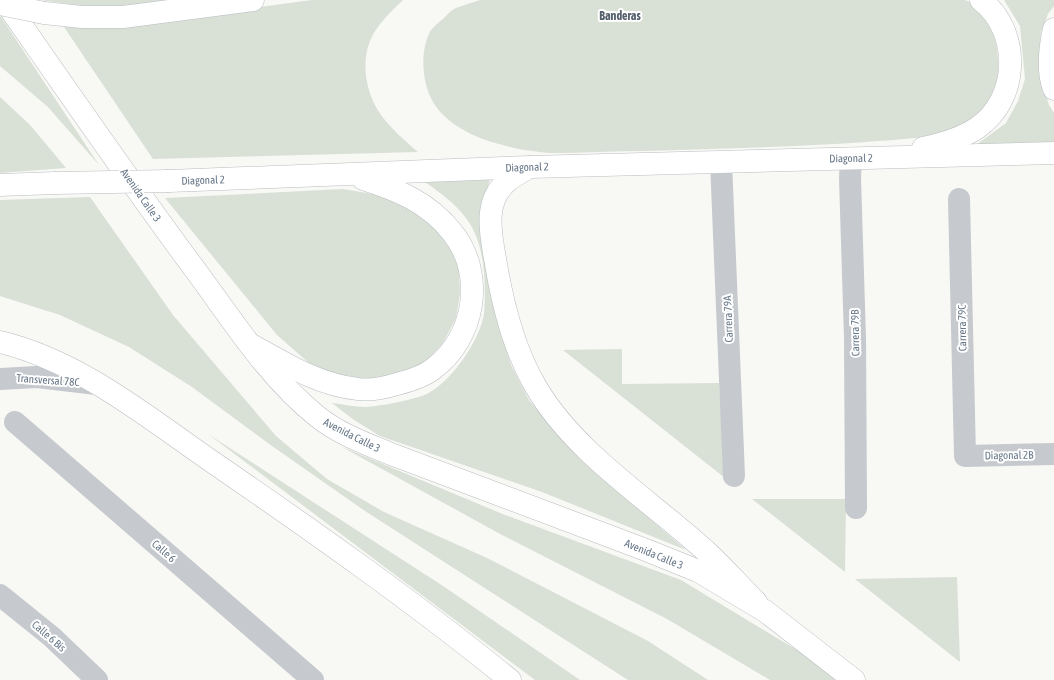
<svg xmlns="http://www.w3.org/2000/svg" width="1054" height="680" viewBox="0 0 1054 680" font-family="'Asap Condensed',sans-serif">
	<rect width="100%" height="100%" fill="#f8f8f5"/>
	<g fill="#d9e0d6">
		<path d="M 41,0 L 178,0 L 124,7 L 90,7 Z"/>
		<path d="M 312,0 L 403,0 C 391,12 377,24 370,41 C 361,64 366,92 379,112 C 389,127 404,140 418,152 L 153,159 L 62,24 L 139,23 Z"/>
		<path d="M 480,0 L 965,0 C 991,9 1000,46 998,71 C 997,93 980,117 961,128 C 944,138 887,140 866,142 C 792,147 718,149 644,151 C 614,151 583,153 552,153 C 536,152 515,149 499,144 C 475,138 446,124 433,102 C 422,83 420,53 429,34 C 431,28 438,23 443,19 C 447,15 451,10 456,8 C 463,5 472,3 480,0 Z"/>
		<path d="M 1004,0 L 1054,0 L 1054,6 L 1048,14 L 1041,32 L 1040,56 L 1043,86 L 1049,105 L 1054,113 L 1054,144 L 976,145 L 1006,123 L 1018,101 L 1025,79 L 1020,26 Z"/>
		<path d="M 0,16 L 1,17 L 99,165 L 48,107 L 0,66 Z"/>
		<path d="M 0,97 L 30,125 L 66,168 L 0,173 Z"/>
		<path d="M 490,179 L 480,216 L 496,316 L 511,365 L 529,400 L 555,431 L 595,472 L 686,550 L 542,492 L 380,436 L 354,420 L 332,403 C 343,404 354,407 365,407 C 383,406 405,401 422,396 C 448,387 480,341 484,314 C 486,290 485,258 476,236 C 467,212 445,196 425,182 Z"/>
		<path d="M 343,189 L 379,195 L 406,202 L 443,231 L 459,269 L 460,293 L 456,318 L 443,343 L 426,362 L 403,374 L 375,381 L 318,371 L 277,335 L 165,198 Z"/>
		<path d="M 90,197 L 173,315 L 276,436 L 327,479 L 384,512 L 487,558 L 648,641 L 708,680 L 628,680 L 365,511 L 272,446 L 192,387 L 129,347 L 60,315 L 0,296 L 0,200 Z"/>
		<path d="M 622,349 L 622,384 L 719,383 L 725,478 L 563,350 Z"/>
		<path d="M 208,434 L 443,586 L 580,680 L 535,680 Z"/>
		<path d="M 342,447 L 505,515 L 681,580 L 805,655 L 837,680 L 770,680 L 667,619 L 502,535 Z"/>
		<path d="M 752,499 L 846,499 L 845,572 Z"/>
		<path d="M 957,577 L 960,662 L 855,579 Z"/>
	</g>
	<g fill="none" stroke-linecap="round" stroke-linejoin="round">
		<defs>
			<g id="primary">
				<path d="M 44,13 L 82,17 L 123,17 L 253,0"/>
				<path d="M 1054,29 C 1050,47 1047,71 1054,89"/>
				<path d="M 923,148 C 942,144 961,139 977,128 C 1020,99 1021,31 981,0"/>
				<path d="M 530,167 C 523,171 515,175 509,180 C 482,200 491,236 496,264 C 503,306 514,350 536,387 C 575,454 653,502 709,554 C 725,569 740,586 756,602"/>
				<path d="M 169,181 L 530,167 L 1054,153"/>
				<path d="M 0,185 L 55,183"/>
				<path d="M 250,344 C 284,363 318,385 358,389 C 371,391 384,388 397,384 C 409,381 423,377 433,369 C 475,338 486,274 452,232 C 428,202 398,190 363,179"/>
			</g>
			<g id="trunk">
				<path d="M 4,0 C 68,92 132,185 199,275 C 235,324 270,379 318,417 C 339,434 367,444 391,454 L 646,550 L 698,571 L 765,611 L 854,680"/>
				<path d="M 0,342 C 79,361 146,416 211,461 C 313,531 414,602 510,680"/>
			</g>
		</defs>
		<use href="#primary" stroke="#b9bdc1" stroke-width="23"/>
		<use href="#trunk" stroke="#b8bcbf" stroke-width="23"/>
		<g stroke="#c6c9cd" stroke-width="22">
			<path d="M 851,158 L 850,178 L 855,338 L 856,508"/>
			<path d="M 721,162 L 734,476"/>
			<path d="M 959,199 L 965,456 L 1054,454"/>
			<path d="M 15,422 L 313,680"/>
			<path d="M 0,595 L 52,637 L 97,680"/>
		</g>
		<path stroke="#c6c9cd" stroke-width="22" d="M 0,379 L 37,377 L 97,384"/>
		<use href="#primary" stroke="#fff" stroke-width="22"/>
		<use href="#trunk" stroke="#fff" stroke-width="22"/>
		<defs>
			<g id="primary-bridge">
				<path d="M 0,4 L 44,13"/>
				<path d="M 55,183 L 169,181"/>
			</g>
		</defs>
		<use href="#primary-bridge" stroke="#b9bdc1" stroke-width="23" stroke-linecap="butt"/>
		<use href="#primary-bridge" stroke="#fff" stroke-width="22"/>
	</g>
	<g text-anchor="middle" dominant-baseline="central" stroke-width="4" stroke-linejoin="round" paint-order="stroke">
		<g font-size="11" fill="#667687" stroke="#fff">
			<text transform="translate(851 158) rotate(-1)">Diagonal 2</text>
			<text transform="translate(527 167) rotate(-2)">Diagonal 2</text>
			<text transform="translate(203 180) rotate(-2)">Diagonal 2</text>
			<text transform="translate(141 195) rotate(55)">Avenida Calle 3</text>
			<text transform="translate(728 319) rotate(-92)">Carrera 79A</text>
			<text transform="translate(962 328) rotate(-91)">Carrera 79C</text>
			<text transform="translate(855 333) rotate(-91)">Carrera 79B</text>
			<text transform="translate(48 380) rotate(4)">Transversal 78C</text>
			<text transform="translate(352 435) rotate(27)">Avenida Calle 3</text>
			<text transform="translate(1009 455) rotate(-1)">Diagonal 2B</text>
			<text transform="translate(164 551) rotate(41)">Calle 6</text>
			<text transform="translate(654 554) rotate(22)">Avenida Calle 3</text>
			<text transform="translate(49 636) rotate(41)">Calle 6 Bis</text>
		</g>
		<g font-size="12" font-weight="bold" fill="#54606c" stroke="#fff">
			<text x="620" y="16">Banderas</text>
		</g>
	</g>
</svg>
